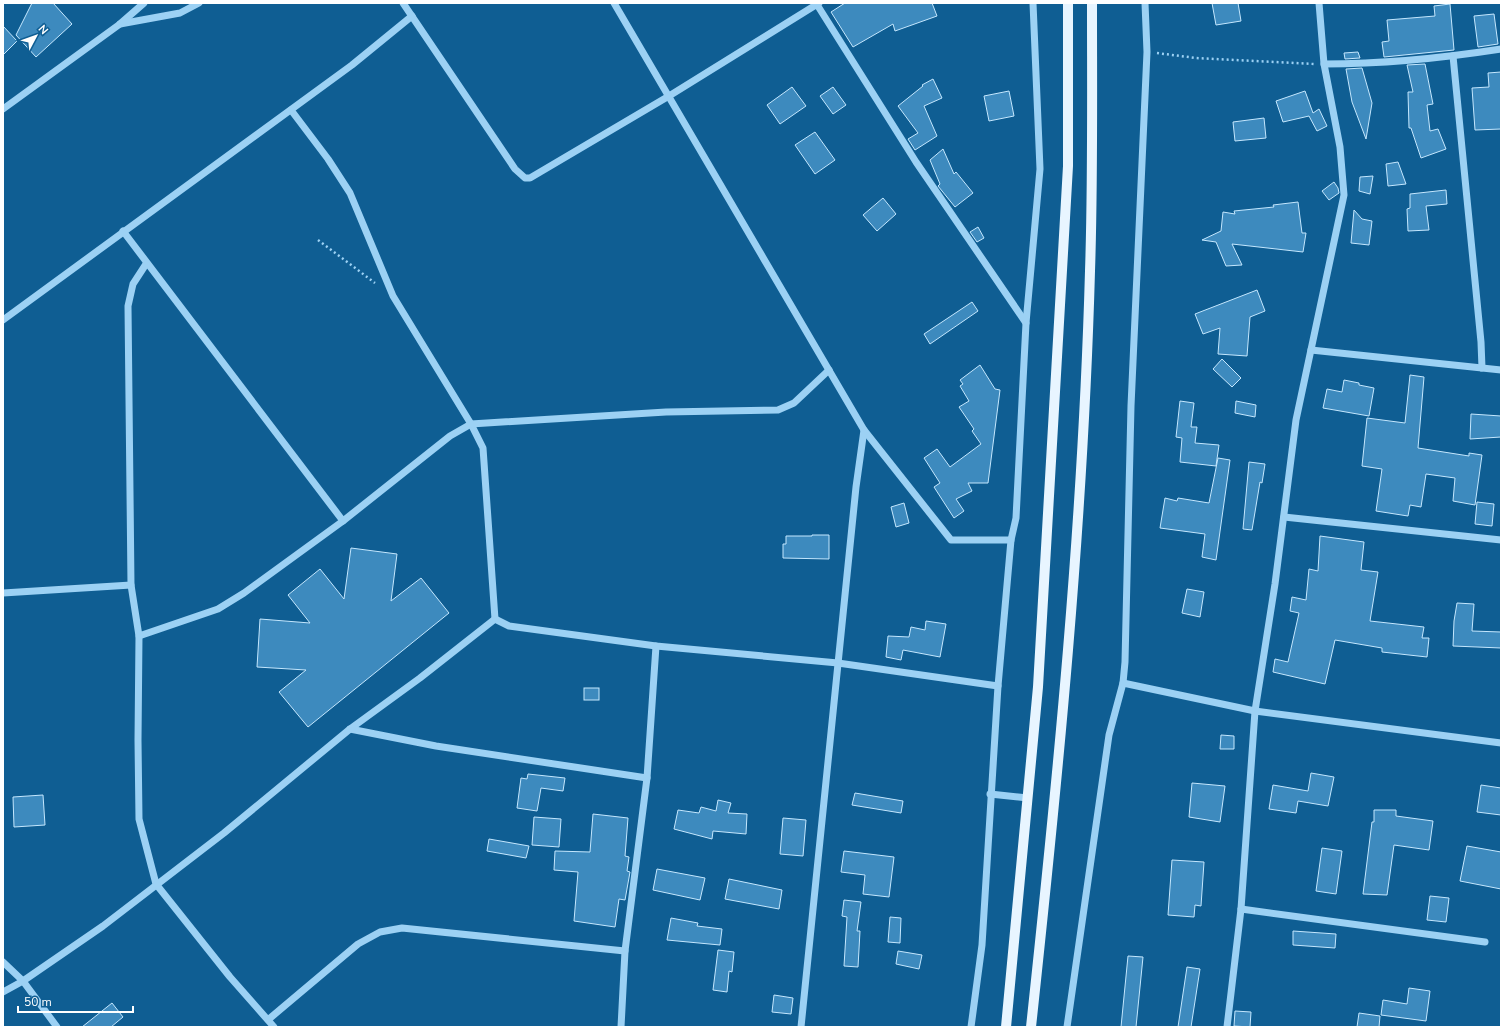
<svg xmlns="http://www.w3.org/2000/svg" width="1504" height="1030" viewBox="0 0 1504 1030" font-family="'Nunito Sans',sans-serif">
	<rect width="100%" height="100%" fill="#0f5e93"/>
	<g fill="#3d8abe" stroke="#c4e7fe">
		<path d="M 32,3 L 53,3 L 72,24 L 36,57 L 16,35 Z"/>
		<path d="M 845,3 L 932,3 L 937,16 L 895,31 L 893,24 L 853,47 L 831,12 Z"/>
		<path d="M 1212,3 L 1238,3 L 1241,21 L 1216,25 Z"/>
		<path d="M 1450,4 L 1454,50 L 1384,57 L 1382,42 L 1389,41 L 1387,20 L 1435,16 L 1434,6 Z"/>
		<path d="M 1494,14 L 1498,44 L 1478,47 L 1474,16 Z"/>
		<path d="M 3,26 L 17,41 L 3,55 Z"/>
		<path d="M 1358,52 L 1360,58 L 1345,59 L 1344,53 Z"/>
		<path d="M 1425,64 L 1433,104 L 1427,105 L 1430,131 L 1438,129 L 1446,149 L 1421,158 L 1411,128 L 1409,128 L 1408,92 L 1413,92 L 1407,65 Z"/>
		<path d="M 1362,68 L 1372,103 L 1366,139 L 1352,102 L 1346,69 Z"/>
		<path d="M 1501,72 L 1501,129 L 1475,130 L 1472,88 L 1489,87 L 1488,73 Z"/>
		<path d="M 933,79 L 942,98 L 924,106 L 937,136 L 915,150 L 908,139 L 918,133 L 898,106 L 923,86 L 922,85 Z"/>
		<path d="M 792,87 L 806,106 L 780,124 L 767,105 Z"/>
		<path d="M 833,87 L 846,105 L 833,114 L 820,96 Z"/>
		<path d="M 1009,91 L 1014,116 L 989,121 L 984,96 Z"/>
		<path d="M 1305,91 L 1313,113 L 1319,109 L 1327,126 L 1317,131 L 1309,116 L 1283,122 L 1276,101 Z"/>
		<path d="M 1264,118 L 1266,138 L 1235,141 L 1233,122 Z"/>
		<path d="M 815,132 L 835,160 L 815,174 L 795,145 Z"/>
		<path d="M 943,149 L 954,174 L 956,172 L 973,193 L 955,207 L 938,186 L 940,184 L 930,160 Z"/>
		<path d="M 1398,162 L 1406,184 L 1388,186 L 1386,164 Z"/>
		<path d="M 1373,176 L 1370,194 L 1359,191 L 1360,177 Z"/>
		<path d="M 1334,182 L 1338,188 L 1339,193 L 1329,200 L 1322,191 Z"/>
		<path d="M 1446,190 L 1447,204 L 1426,206 L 1429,230 L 1408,231 L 1407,209 L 1410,208 L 1410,194 Z"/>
		<path d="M 883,198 L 896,214 L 877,231 L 863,215 Z"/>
		<path d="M 1298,202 L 1302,233 L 1306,233 L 1303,252 L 1232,244 L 1242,265 L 1226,266 L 1216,242 L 1202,240 L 1221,231 L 1223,212 L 1235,214 L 1234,211 L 1274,207 L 1273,205 Z"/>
		<path d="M 1354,210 L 1362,219 L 1372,221 L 1369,245 L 1351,243 Z"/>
		<path d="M 978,227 L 984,238 L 977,242 L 970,232 Z"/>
		<path d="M 1257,290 L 1265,311 L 1250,317 L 1247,356 L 1218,354 L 1220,328 L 1203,334 L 1195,314 Z"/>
		<path d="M 972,302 L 978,311 L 930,344 L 924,334 Z"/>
		<path d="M 1222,359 L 1241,378 L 1232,387 L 1213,369 Z"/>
		<path d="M 980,365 L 995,389 L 1000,390 L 988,483 L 968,483 L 972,491 L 956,499 L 964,511 L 954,518 L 934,487 L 940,483 L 924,458 L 937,449 L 950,467 L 981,444 L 972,431 L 974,429 L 959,407 L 969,401 L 960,386 L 963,384 L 960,380 Z"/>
		<path d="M 1410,375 L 1424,377 L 1418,448 L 1469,456 L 1469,453 L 1482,455 L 1475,505 L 1453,501 L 1455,478 L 1426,474 L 1421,507 L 1410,505 L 1408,516 L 1376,511 L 1382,469 L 1362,466 L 1367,418 L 1405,423 Z"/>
		<path d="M 1344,380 L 1359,383 L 1359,385 L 1374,388 L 1369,416 L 1323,408 L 1327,389 L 1342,392 Z"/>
		<path d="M 1180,401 L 1194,403 L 1191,427 L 1197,427 L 1195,443 L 1219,445 L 1216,466 L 1180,462 L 1182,438 L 1176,437 Z"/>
		<path d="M 1236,401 L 1256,405 L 1255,417 L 1235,413 Z"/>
		<path d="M 1471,414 L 1501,416 L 1501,437 L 1470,439 Z"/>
		<path d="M 1218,458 L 1230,460 L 1216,560 L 1202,557 L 1205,534 L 1160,528 L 1165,498 L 1177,501 L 1178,498 L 1209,503 Z"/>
		<path d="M 1249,462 L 1265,464 L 1262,483 L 1260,482 L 1252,530 L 1243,529 Z"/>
		<path d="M 1477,502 L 1494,504 L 1492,526 L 1475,524 Z"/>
		<path d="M 904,503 L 909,523 L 896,527 L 891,507 Z"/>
		<path d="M 812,535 L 829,535 L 829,559 L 783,558 L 783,544 L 786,544 L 786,536 L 812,536 Z"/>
		<path d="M 1320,536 L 1364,542 L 1361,570 L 1378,572 L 1370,621 L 1424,627 L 1422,638 L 1429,638 L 1427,657 L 1382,652 L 1382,648 L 1335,640 L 1325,684 L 1273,672 L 1275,659 L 1288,662 L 1299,613 L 1290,611 L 1292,597 L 1306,600 L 1309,569 L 1318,571 Z"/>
		<path d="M 351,548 L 397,554 L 391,601 L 421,578 L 449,613 L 308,727 L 279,692 L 306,670 L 257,667 L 260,619 L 310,623 L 288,595 L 320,569 L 344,599 Z"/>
		<path d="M 1187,589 L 1204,592 L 1200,617 L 1182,613 Z"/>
		<path d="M 1457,603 L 1474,604 L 1472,631 L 1501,632 L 1501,648 L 1453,646 L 1454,621 Z"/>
		<path d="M 926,621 L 946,624 L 940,657 L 903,650 L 901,660 L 886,657 L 888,636 L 909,637 L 911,627 L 925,630 Z"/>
		<rect x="584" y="688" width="15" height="12"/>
		<path d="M 1221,735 L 1234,736 L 1234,749 L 1220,749 Z"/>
		<path d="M 1311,773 L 1334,777 L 1328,806 L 1298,801 L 1296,813 L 1269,809 L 1273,785 L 1308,791 Z"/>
		<path d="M 528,774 L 565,778 L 563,791 L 541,788 L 537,811 L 517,808 L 521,778 L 527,779 Z"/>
		<path d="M 1192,783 L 1225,786 L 1220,822 L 1189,817 Z"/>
		<path d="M 1481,785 L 1501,788 L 1501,815 L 1477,812 Z"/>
		<path d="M 855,793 L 903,801 L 901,813 L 852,805 Z"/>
		<path d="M 43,795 L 45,825 L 14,827 L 13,797 Z"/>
		<path d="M 718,800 L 731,803 L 728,813 L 747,814 L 746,834 L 713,831 L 712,839 L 674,829 L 678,810 L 699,813 L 701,807 L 716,811 Z"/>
		<path d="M 1374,810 L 1396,810 L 1396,816 L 1433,821 L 1429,850 L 1394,845 L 1387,895 L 1363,894 L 1372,822 L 1374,822 Z"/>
		<path d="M 593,814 L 628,818 L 625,856 L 629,857 L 627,871 L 630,872 L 625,900 L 619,899 L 615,927 L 574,921 L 578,872 L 554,870 L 555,851 L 590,852 Z"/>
		<path d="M 534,817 L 561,819 L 559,847 L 532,845 Z"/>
		<path d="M 783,818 L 806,820 L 803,856 L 780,854 Z"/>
		<path d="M 489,839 L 529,846 L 526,858 L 487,851 Z"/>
		<path d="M 1467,846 L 1501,852 L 1501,889 L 1460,881 Z"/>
		<path d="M 1322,848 L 1342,851 L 1336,894 L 1316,891 Z"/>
		<path d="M 844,851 L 894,857 L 889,897 L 863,894 L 865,875 L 841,872 Z"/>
		<path d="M 1172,860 L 1204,862 L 1201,906 L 1195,905 L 1194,917 L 1168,915 Z"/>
		<path d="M 657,869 L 705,878 L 700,900 L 653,890 Z"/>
		<path d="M 729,879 L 782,890 L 779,909 L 725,899 Z"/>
		<path d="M 1430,896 L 1449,898 L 1446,922 L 1427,920 Z"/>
		<path d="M 844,900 L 861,902 L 857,931 L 860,931 L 858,967 L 844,966 L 847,917 L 842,916 Z"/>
		<path d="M 890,917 L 901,918 L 900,943 L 888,942 Z"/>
		<path d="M 671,918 L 698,923 L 697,926 L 722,929 L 720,945 L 667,940 Z"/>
		<path d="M 1293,931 L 1336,934 L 1335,948 L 1293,945 Z"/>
		<path d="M 718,950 L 734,952 L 732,972 L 729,971 L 727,992 L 713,990 Z"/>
		<path d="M 898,951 L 922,955 L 919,969 L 896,964 Z"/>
		<path d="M 1128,956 L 1143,957 L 1136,1027 L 1121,1027 Z"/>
		<path d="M 1187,967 L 1200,969 L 1191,1027 L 1178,1027 Z"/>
		<path d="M 1409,988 L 1430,991 L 1426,1021 L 1381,1015 L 1383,1000 L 1407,1004 Z"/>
		<path d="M 774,995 L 793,998 L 791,1014 L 772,1012 Z"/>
		<path d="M 112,1003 L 123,1017 L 111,1027 L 82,1027 Z"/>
		<path d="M 1235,1011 L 1251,1012 L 1250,1027 L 1234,1026 Z"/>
		<path d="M 1359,1013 L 1380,1016 L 1379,1027 L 1357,1027 Z"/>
	</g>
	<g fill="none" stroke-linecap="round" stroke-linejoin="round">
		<g stroke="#9cd1f4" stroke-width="2.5" stroke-dasharray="2 3" stroke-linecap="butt">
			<path d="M 1157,53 L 1196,58 L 1314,64"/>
			<path d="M 318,240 L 375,283"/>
		</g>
		<g stroke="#9cd1f4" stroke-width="7">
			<path d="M 403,3 L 515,169 L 525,178 L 530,178 L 669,96 L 819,3"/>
			<path d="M 614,3 L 864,430 L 856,487 L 801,1027"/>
			<path d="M 816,3 L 916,162 L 1026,323 L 1016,518 L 1011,540 L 998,686 L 982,945 L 971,1027"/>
			<path d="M 120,24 L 180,13 L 199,3"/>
			<path d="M 1453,56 L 1481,342 L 1482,368"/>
			<path d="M 1324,64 C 1383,64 1443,58 1501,49"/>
			<path d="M 3,109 L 120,24 L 144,3"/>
			<path d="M 291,110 L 328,159 L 350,193 L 393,296 L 471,424 L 483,448 L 495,619"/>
			<path d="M 123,231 L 343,521"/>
			<path d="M 3,320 L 352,65 L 412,16"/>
			<path d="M 1026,323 L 1040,169 L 1033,3"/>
			<path d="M 1311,350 L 1501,370"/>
			<path d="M 864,430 L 951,540 L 1011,540"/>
			<path d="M 1284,517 L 1501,540"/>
			<path d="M 131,585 L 139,636 L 218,609 L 244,593 L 343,521 L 450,436 L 471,424 L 666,412 L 778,410 L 794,403 L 829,370"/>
			<path d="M 3,593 L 131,585 L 128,306 L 133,284 L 146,264"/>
			<path d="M 139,636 L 138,740 L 139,819 L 156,884 L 230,977 L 274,1027"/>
			<path d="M 1123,683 L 1255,711 L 1501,743"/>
			<path d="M 350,729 L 436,746 L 647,778"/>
			<path d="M 990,794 L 1028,798"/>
			<path d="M 1241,909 L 1485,942"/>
			<path d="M 3,962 L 23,981 L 57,1027"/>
			<path d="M 3,992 L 23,981 L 103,926 L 224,833 L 350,729 L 420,678 L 495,619 L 509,626 L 656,646 L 838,663 L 998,686"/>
			<path d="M 269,1019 L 358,944 L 380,932 L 402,928 L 625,951"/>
			<path d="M 621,1027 L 625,951 L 647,778 L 656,646"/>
			<path d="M 1067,1027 L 1109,735 L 1123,683 L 1125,662 L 1131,406 L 1147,52 L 1145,3"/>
			<path d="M 1227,1027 L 1241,909 L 1255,711 L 1275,584 L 1296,420 L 1344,195 L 1340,147 L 1324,64 L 1319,3"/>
		</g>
		<g stroke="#e8f5ff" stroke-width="10">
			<path d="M 1006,1027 L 1038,687 L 1068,166 L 1068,3"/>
			<path d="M 1031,1027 C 1058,776 1083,524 1090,271 C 1093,182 1092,92 1092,3"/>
		</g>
	</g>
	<rect width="1504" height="1030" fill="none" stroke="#ffffff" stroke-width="8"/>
	<g transform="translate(36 36) rotate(49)" stroke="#0f5e93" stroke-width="3" paint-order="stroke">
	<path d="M0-3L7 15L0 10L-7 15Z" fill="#ffffff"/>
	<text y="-6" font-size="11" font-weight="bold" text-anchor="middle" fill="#ffffff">N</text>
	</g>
	<path d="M18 1006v6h115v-6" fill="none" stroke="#ffffff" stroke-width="2"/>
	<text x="24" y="1006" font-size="12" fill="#ffffff" stroke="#0f5e93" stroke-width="3" paint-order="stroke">50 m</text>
</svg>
